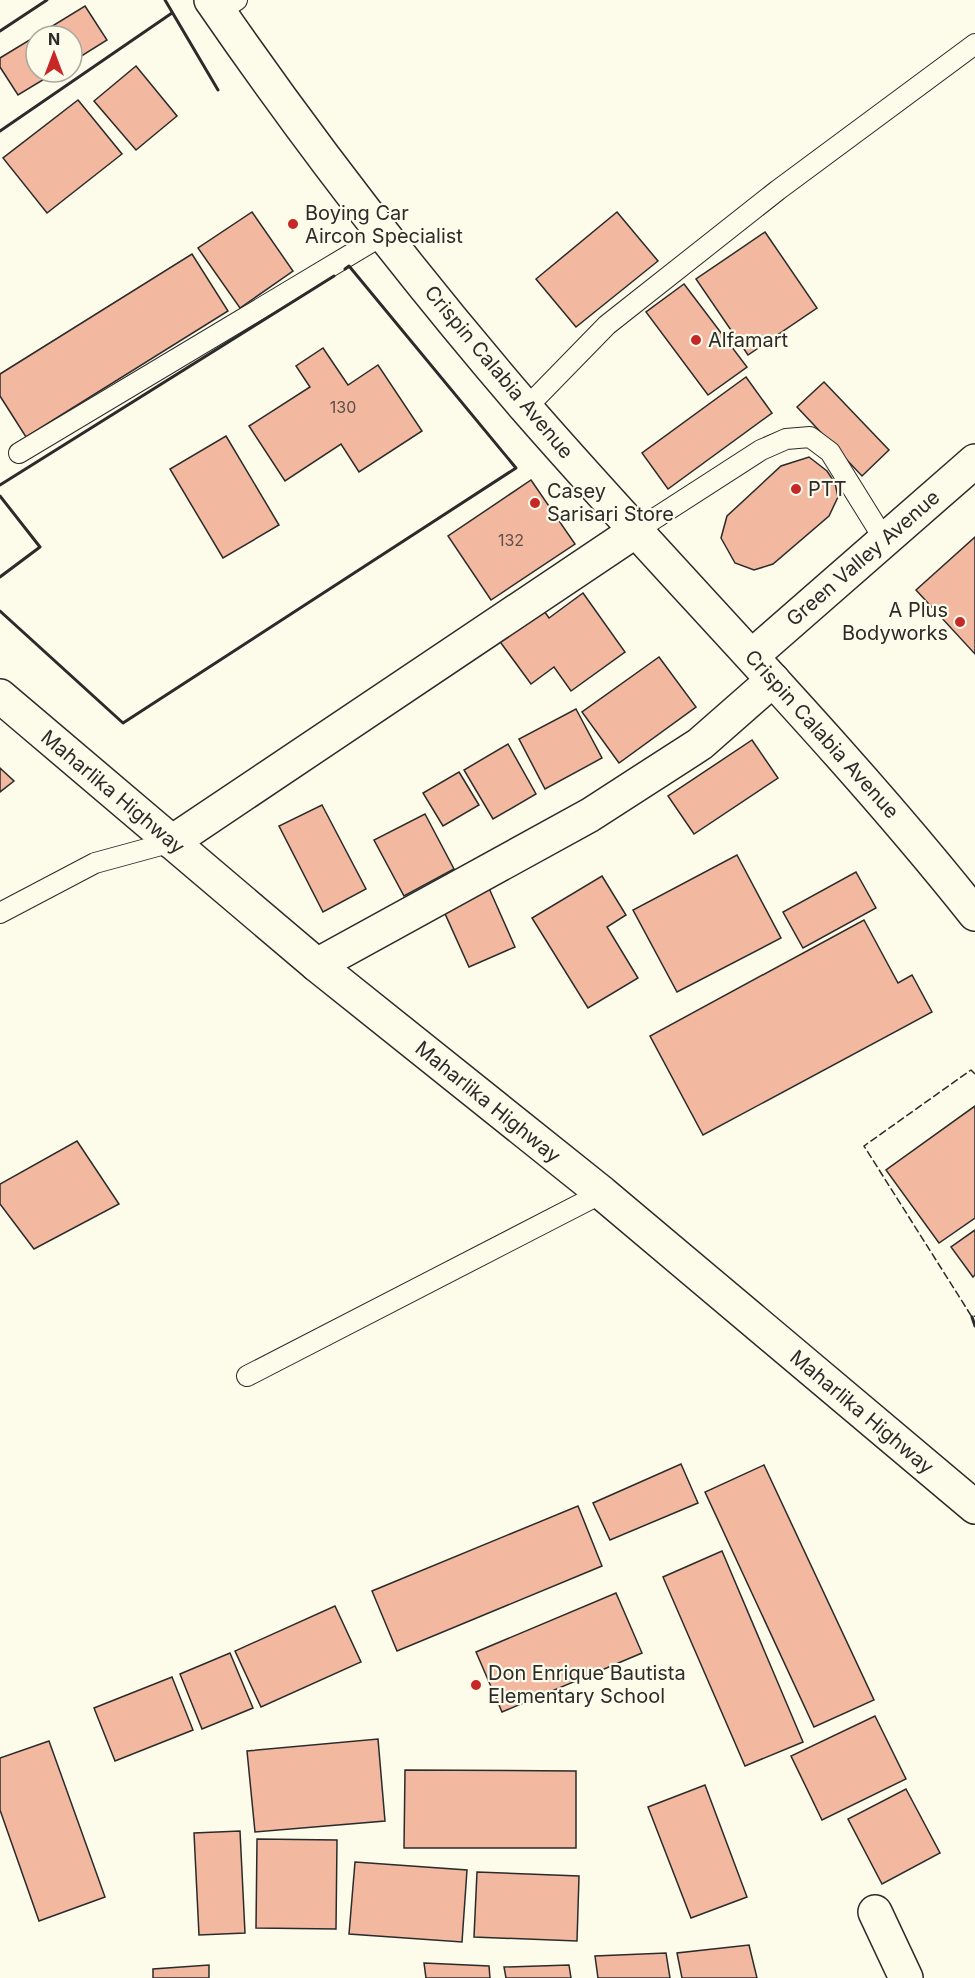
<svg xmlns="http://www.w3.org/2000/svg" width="975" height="1978" viewBox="0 0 975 1978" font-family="Inter,sans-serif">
	<rect width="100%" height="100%" fill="#fdfbea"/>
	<g fill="#f2b8a0" stroke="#2b2b2b" stroke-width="1.5">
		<path d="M 85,6 L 107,40 L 72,62 L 72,36 L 36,36 Z"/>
		<path d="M 36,36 L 36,72 L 56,72 L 18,95 L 0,67 L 0,58 Z"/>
		<path d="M 136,66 L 177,116 L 136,150 L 94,101 Z"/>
		<path d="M 78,100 L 122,154 L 47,213 L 3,158 Z"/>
		<path d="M 252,212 L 293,271 L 240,308 L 198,248 Z"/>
		<path d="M 617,212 L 658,261 L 576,327 L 536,279 Z"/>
		<path d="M 765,232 L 817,308 L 748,355 L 696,279 Z"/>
		<path d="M 192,254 L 228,311 L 26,437 L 0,396 L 0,374 Z"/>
		<path d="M 684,284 L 747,367 L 708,395 L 646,312 Z"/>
		<path d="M 323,348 L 348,385 L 378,365 L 422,431 L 359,472 L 341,444 L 285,481 L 249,426 L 310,387 L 296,366 Z"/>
		<path d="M 746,377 L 772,413 L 668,489 L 642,453 Z"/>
		<path d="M 824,382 L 889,450 L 862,476 L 797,407 Z"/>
		<path d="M 226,436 L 279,525 L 223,558 L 170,469 Z"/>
		<path d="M 809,457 L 827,471 L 835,483 L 838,497 L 829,516 L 773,564 L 754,570 L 735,563 L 721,538 L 727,516 L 781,466 Z"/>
		<path d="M 531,480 L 575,544 L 491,600 L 448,536 Z"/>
		<path d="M 975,537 L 975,654 L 916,590 Z"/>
		<path d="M 583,593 L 625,652 L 571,691 L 554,667 L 531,684 L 498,639 L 542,608 L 549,618 Z"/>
		<path d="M 659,657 L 696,707 L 619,763 L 582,712 Z"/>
		<path d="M 576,709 L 602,758 L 545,789 L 519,739 Z"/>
		<path d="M 752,740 L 778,778 L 694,834 L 668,796 Z"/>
		<path d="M 508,744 L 536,794 L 493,819 L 464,770 Z"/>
		<path d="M 0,768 L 14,781 L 0,792 Z"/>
		<path d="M 459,772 L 479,805 L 443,826 L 423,793 Z"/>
		<path d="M 322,805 L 366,889 L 323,912 L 279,826 Z"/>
		<path d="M 425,814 L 454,869 L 404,896 L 374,840 Z"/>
		<path d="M 737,855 L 781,938 L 677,992 L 633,910 Z"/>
		<path d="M 856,872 L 876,908 L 803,948 L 783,912 Z"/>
		<path d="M 602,876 L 626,915 L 607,927 L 638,978 L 588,1008 L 532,918 Z"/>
		<path d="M 488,886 L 515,947 L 469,967 L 442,907 Z"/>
		<path d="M 864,920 L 898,983 L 912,975 L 932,1012 L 703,1135 L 650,1036 Z"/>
		<path d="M 975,1106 L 975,1218 L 939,1243 L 886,1170 Z"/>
		<path d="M 77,1141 L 119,1204 L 34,1249 L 0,1204 L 0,1184 Z"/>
		<path d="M 975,1230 L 975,1275 L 973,1277 L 951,1247 Z"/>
		<path d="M 681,1464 L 698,1503 L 610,1540 L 593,1503 Z"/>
		<path d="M 764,1465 L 874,1700 L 814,1727 L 705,1492 Z"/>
		<path d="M 578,1506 L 602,1566 L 397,1651 L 372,1591 Z"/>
		<path d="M 722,1551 L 803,1742 L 745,1766 L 663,1577 Z"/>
		<path d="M 616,1593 L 642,1653 L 502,1712 L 476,1652 Z"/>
		<path d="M 335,1606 L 361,1662 L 261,1707 L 235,1651 Z"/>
		<path d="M 230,1653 L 253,1708 L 202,1729 L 180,1674 Z"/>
		<path d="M 172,1677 L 193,1730 L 115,1761 L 94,1708 Z"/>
		<path d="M 875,1716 L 906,1779 L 822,1820 L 791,1756 Z"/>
		<path d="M 378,1739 L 385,1821 L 255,1832 L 247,1751 Z"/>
		<path d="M 49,1741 L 105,1897 L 39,1921 L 0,1810 L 0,1758 Z"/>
		<path d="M 405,1770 L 576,1771 L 576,1848 L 404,1848 Z"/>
		<path d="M 705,1785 L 747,1897 L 691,1918 L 648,1807 Z"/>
		<path d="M 906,1789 L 940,1853 L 882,1884 L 848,1819 Z"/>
		<path d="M 240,1831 L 245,1933 L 199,1935 L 194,1833 Z"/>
		<path d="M 257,1839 L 337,1840 L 336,1929 L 256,1928 Z"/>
		<path d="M 355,1862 L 467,1870 L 462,1942 L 349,1934 Z"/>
		<path d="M 477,1872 L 579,1876 L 577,1941 L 474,1937 Z"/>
		<path d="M 749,1945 L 757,1978 L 682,1978 L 677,1953 Z"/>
		<path d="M 666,1953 L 670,1978 L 598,1978 L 595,1956 Z"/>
		<path d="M 424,1963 L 489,1966 L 490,1978 L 426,1978 Z"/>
		<path d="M 209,1965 L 209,1978 L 153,1978 L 153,1969 Z"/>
		<path d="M 569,1965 L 571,1978 L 506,1978 L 504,1967 Z"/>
	</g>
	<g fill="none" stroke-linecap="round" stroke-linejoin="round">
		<defs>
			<g id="lane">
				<path d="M 219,11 L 237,0"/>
				<path d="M 526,408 L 607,325 L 778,190 L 975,44"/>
				<path d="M 19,453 L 383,235"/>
				<path d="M 637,530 L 761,450 L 786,439 L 810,437 L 830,452 L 884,539"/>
				<path d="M 0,913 L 95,863 L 172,842"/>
				<path d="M 247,1376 L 602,1193"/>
			</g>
			<g id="street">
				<path d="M 172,842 L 637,530"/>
				<path d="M 317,965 L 590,815 L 700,744 L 773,680"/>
				<path d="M 875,1912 L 906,1978"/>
			</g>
			<g id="secondary">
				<path d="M 211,0 C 308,141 414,278 526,408 C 674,578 834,737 975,914"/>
				<path d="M 752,656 L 975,461"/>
			</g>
			<path id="primary" d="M 0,696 L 317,965 L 602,1193 L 975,1507"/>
		</defs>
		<use href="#lane" stroke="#2b2b2b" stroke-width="22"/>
		<use href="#street" stroke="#2b2b2b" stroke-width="36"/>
		<use href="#secondary" stroke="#2b2b2b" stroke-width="36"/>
		<use href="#primary" stroke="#2b2b2b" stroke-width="36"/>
		<use href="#lane" stroke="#fdfbea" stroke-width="20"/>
		<use href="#street" stroke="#fdfbea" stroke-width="33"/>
		<use href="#secondary" stroke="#fdfbea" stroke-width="33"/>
		<use href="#primary" stroke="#fdfbea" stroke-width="33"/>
		<path stroke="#2b2b2b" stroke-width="1.5" stroke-dasharray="8 3" stroke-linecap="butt" d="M 975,1074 L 971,1070 L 864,1146 L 972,1317 L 975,1316"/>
		<g stroke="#2b2b2b" stroke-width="3">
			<path d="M 165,0 L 218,90"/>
			<path d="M 0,31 L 47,0"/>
			<path d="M 0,131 L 172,13"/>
			<path d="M 0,485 L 334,276"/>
			<path d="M 0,496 L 40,547 L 0,577"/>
			<path d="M 0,611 L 123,723 L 516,468 L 349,266 L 345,269"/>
			<path d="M 972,1317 L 975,1326"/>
		</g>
	</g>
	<g fill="#c62828" stroke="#fdfbea" stroke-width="2">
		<circle cx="293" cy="224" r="6"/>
		<circle cx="696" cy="340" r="6"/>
		<circle cx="796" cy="489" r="6"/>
		<circle cx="535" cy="503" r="6"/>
		<circle cx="960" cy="622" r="6"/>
		<circle cx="476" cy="1685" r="6"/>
	</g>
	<g text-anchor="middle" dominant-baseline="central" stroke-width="4.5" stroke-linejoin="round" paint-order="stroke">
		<g font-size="16" fill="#5d4e48">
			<text x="343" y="407">130</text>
			<text x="511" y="540">132</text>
		</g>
		<g font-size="20" fill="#2b2b2b" stroke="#fdfbea" text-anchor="start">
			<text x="305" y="213">Boying Car<tspan x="305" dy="23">Aircon Specialist</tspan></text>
			<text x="708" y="340">Alfamart</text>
			<text x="808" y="489">PTT</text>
			<text x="547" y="491">Casey<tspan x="547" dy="23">Sarisari Store</tspan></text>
			<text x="948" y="610" text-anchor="end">A Plus<tspan x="948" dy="23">Bodyworks</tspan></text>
			<text x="488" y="1673">Don Enrique Bautista<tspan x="488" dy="23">Elementary School</tspan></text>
		</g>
		<g font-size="20" fill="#2b2b2b" stroke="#fdfbea">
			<text transform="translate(499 372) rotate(50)">Crispin Calabia Avenue</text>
			<text transform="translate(863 558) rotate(-41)">Green Valley Avenue</text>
			<text transform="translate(822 734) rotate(48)">Crispin Calabia Avenue</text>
			<text transform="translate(113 792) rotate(40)">Maharlika Highway</text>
			<text transform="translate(488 1102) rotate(39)">Maharlika Highway</text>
			<text transform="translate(862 1412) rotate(40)">Maharlika Highway</text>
		</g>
	</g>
	<g transform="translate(54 54)"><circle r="28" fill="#fdfbea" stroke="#a9a89e" stroke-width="1.5"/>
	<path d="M0-4.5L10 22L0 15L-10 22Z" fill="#c62828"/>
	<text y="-9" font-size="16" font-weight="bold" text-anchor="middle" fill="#2b2b2b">N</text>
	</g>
</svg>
